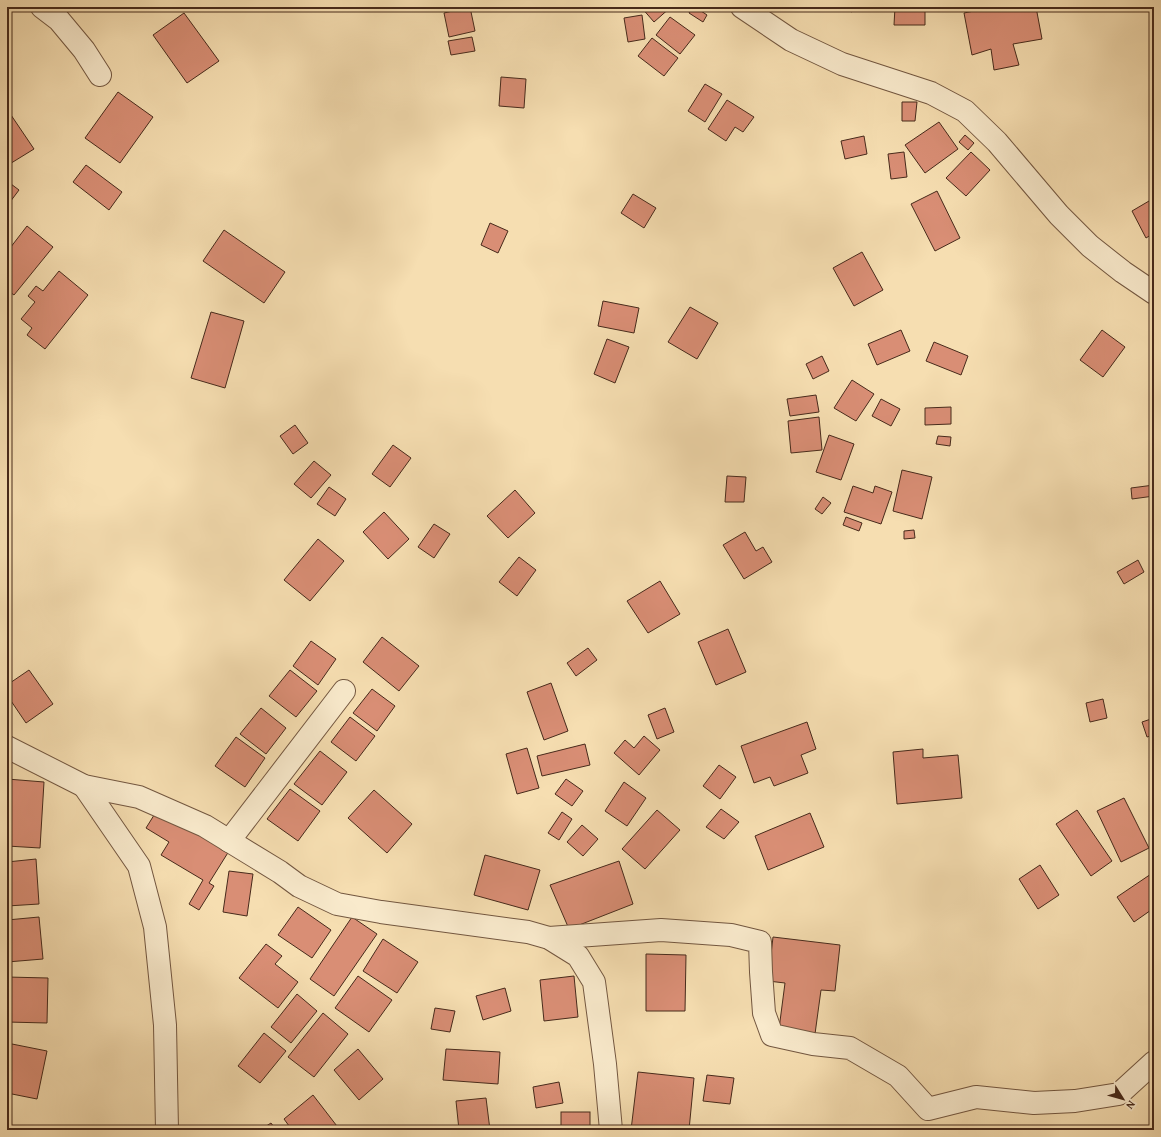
<svg xmlns="http://www.w3.org/2000/svg" width="1161" height="1137" viewBox="0 0 1161 1137" font-family="'Gentium Book Plus',serif">
	<rect width="100%" height="100%" fill="#f6deb1"/>
	<filter id="stains"><feTurbulence type="fractalNoise" baseFrequency=".005" numOctaves="4"/><feColorMatrix values="0 0 0 0 .2 0 0 0 0 .09 0 0 0 0 .02 0 0 0 .5 -.17"/></filter>
	<radialGradient id="worn" r=".72"><stop offset=".6" stop-color="#630" stop-opacity="0"/><stop offset="1" stop-color="#630" stop-opacity=".3"/></radialGradient>
	<g fill="#d98e75" stroke="#472a1b">
		<path d="M 441,7 L 455,7 L 442,11 Z"/>
		<path d="M 470,7 L 475,31 L 449,37 L 444,13 Z"/>
		<path d="M 641,7 L 671,7 L 654,22 Z"/>
		<path d="M 692,7 L 695,7 L 707,15 L 703,22 L 689,13 Z"/>
		<path d="M 843,7 L 854,7 L 852,12 Z"/>
		<path d="M 895,7 L 925,7 L 925,25 L 894,25 Z"/>
		<path d="M 984,7 L 1036,7 L 1042,39 L 1013,44 L 1019,65 L 994,70 L 991,49 L 972,55 L 964,13 L 984,9 Z"/>
		<path d="M 184,13 L 219,61 L 187,83 L 153,35 Z"/>
		<path d="M 642,15 L 645,39 L 628,42 L 624,18 Z"/>
		<path d="M 670,17 L 695,35 L 680,54 L 656,35 Z"/>
		<path d="M 472,37 L 475,51 L 451,55 L 448,41 Z"/>
		<path d="M 652,38 L 678,58 L 664,76 L 638,56 Z"/>
		<path d="M 501,77 L 526,79 L 524,108 L 499,106 Z"/>
		<path d="M 705,84 L 722,94 L 705,122 L 688,111 Z"/>
		<path d="M 118,92 L 153,117 L 120,163 L 85,138 Z"/>
		<path d="M 727,100 L 754,117 L 743,132 L 735,127 L 726,141 L 708,129 Z"/>
		<path d="M 902,102 L 917,102 L 915,121 L 902,121 Z"/>
		<path d="M 11,115 L 34,149 L 8,165 L 7,163 L 7,118 Z"/>
		<path d="M 939,122 L 958,149 L 925,173 L 905,145 Z"/>
		<path d="M 965,135 L 974,143 L 968,150 L 959,142 Z"/>
		<path d="M 864,136 L 867,154 L 845,159 L 841,141 Z"/>
		<path d="M 904,152 L 907,177 L 891,179 L 888,154 Z"/>
		<path d="M 971,152 L 990,170 L 966,196 L 946,178 Z"/>
		<path d="M 86,165 L 122,192 L 109,210 L 73,182 Z"/>
		<path d="M 7,181 L 19,190 L 7,206 Z"/>
		<path d="M 937,191 L 960,238 L 935,251 L 911,204 Z"/>
		<path d="M 633,194 L 656,208 L 644,228 L 621,213 Z"/>
		<path d="M 1149,201 L 1154,210 L 1154,233 L 1146,238 L 1132,211 Z"/>
		<path d="M 490,223 L 508,231 L 498,253 L 481,245 Z"/>
		<path d="M 27,226 L 53,247 L 14,295 L 7,290 L 7,252 Z"/>
		<path d="M 224,230 L 285,272 L 264,303 L 203,261 Z"/>
		<path d="M 862,252 L 883,290 L 854,306 L 833,268 Z"/>
		<path d="M 59,271 L 88,295 L 45,349 L 27,335 L 32,328 L 21,319 L 35,302 L 28,296 L 36,286 L 43,291 Z"/>
		<path d="M 603,301 L 639,308 L 634,333 L 598,326 Z"/>
		<path d="M 690,307 L 718,323 L 697,359 L 668,342 Z"/>
		<path d="M 211,312 L 244,321 L 225,388 L 191,378 Z"/>
		<path d="M 901,330 L 910,351 L 877,365 L 868,344 Z"/>
		<path d="M 1102,330 L 1125,347 L 1103,377 L 1080,360 Z"/>
		<path d="M 607,339 L 629,347 L 615,383 L 594,374 Z"/>
		<path d="M 934,342 L 968,356 L 961,375 L 926,361 Z"/>
		<path d="M 822,356 L 829,371 L 813,379 L 806,364 Z"/>
		<path d="M 852,380 L 874,394 L 856,421 L 834,408 Z"/>
		<path d="M 816,395 L 819,412 L 790,416 L 787,399 Z"/>
		<path d="M 881,399 L 900,409 L 891,426 L 872,416 Z"/>
		<path d="M 951,407 L 951,424 L 925,425 L 925,408 Z"/>
		<path d="M 819,417 L 822,450 L 791,453 L 788,421 Z"/>
		<path d="M 295,425 L 308,443 L 293,454 L 280,436 Z"/>
		<path d="M 829,435 L 854,444 L 841,480 L 816,472 Z"/>
		<path d="M 938,436 L 951,437 L 950,446 L 936,444 Z"/>
		<path d="M 393,445 L 411,458 L 390,487 L 372,474 Z"/>
		<path d="M 314,461 L 331,475 L 311,498 L 294,484 Z"/>
		<path d="M 902,470 L 932,477 L 922,519 L 893,511 Z"/>
		<path d="M 727,476 L 746,477 L 744,502 L 725,502 Z"/>
		<path d="M 1154,485 L 1154,496 L 1132,499 L 1131,488 Z"/>
		<path d="M 853,486 L 873,493 L 875,486 L 892,492 L 881,524 L 844,512 Z"/>
		<path d="M 329,487 L 346,499 L 335,516 L 317,504 Z"/>
		<path d="M 515,490 L 535,513 L 508,538 L 487,516 Z"/>
		<path d="M 823,497 L 831,503 L 822,514 L 815,509 Z"/>
		<path d="M 384,512 L 409,539 L 388,559 L 363,532 Z"/>
		<path d="M 846,517 L 862,523 L 859,531 L 843,525 Z"/>
		<path d="M 434,524 L 450,534 L 434,558 L 418,547 Z"/>
		<path d="M 914,530 L 915,538 L 904,539 L 904,531 Z"/>
		<path d="M 745,532 L 756,551 L 763,547 L 772,562 L 744,579 L 723,545 Z"/>
		<path d="M 318,539 L 344,561 L 310,601 L 284,580 Z"/>
		<path d="M 519,557 L 536,570 L 517,596 L 499,582 Z"/>
		<path d="M 1138,560 L 1144,572 L 1124,584 L 1117,572 Z"/>
		<path d="M 660,581 L 680,614 L 648,633 L 627,601 Z"/>
		<path d="M 728,629 L 746,672 L 716,685 L 698,642 Z"/>
		<path d="M 382,637 L 419,666 L 399,691 L 363,662 Z"/>
		<path d="M 311,641 L 336,659 L 318,685 L 293,666 Z"/>
		<path d="M 588,648 L 597,660 L 576,676 L 567,663 Z"/>
		<path d="M 29,670 L 53,704 L 26,723 L 7,695 L 7,685 Z"/>
		<path d="M 290,670 L 317,691 L 296,717 L 269,696 Z"/>
		<path d="M 551,683 L 568,731 L 544,740 L 527,692 Z"/>
		<path d="M 372,689 L 395,706 L 377,731 L 353,713 Z"/>
		<path d="M 1103,699 L 1107,718 L 1090,722 L 1086,703 Z"/>
		<path d="M 261,708 L 286,728 L 266,754 L 240,734 Z"/>
		<path d="M 665,708 L 674,732 L 657,739 L 648,715 Z"/>
		<path d="M 350,717 L 375,736 L 356,761 L 331,742 Z"/>
		<path d="M 1154,718 L 1154,735 L 1147,737 L 1142,722 Z"/>
		<path d="M 807,722 L 816,749 L 801,755 L 808,773 L 774,786 L 770,777 L 754,783 L 741,746 Z"/>
		<path d="M 644,736 L 660,750 L 639,775 L 614,753 L 625,740 L 634,748 Z"/>
		<path d="M 236,737 L 265,758 L 245,787 L 215,766 Z"/>
		<path d="M 585,744 L 590,765 L 542,776 L 537,756 Z"/>
		<path d="M 527,748 L 539,788 L 517,794 L 506,754 Z"/>
		<path d="M 923,749 L 923,758 L 958,755 L 962,798 L 897,804 L 893,752 Z"/>
		<path d="M 320,751 L 347,772 L 322,805 L 294,784 Z"/>
		<path d="M 719,765 L 736,777 L 720,799 L 703,786 Z"/>
		<path d="M 7,779 L 44,782 L 40,848 L 7,846 Z"/>
		<path d="M 566,779 L 583,791 L 572,806 L 555,794 Z"/>
		<path d="M 624,782 L 646,798 L 627,826 L 605,811 Z"/>
		<path d="M 290,789 L 320,811 L 298,841 L 267,819 Z"/>
		<path d="M 374,790 L 412,824 L 387,853 L 348,818 Z"/>
		<path d="M 1124,798 L 1149,848 L 1121,862 L 1097,811 Z"/>
		<path d="M 721,809 L 739,822 L 724,839 L 706,827 Z"/>
		<path d="M 657,810 L 680,830 L 645,869 L 622,849 Z"/>
		<path d="M 1077,810 L 1112,861 L 1091,876 L 1056,824 Z"/>
		<path d="M 156,812 L 229,851 L 209,883 L 214,886 L 199,910 L 189,904 L 203,880 L 161,855 L 169,842 L 146,828 Z"/>
		<path d="M 562,812 L 572,819 L 559,840 L 548,833 Z"/>
		<path d="M 810,813 L 824,847 L 768,870 L 755,836 Z"/>
		<path d="M 582,825 L 598,839 L 583,856 L 567,842 Z"/>
		<path d="M 485,855 L 540,870 L 528,910 L 474,895 Z"/>
		<path d="M 36,859 L 39,904 L 7,906 L 7,862 Z"/>
		<path d="M 619,861 L 633,904 L 569,929 L 550,885 Z"/>
		<path d="M 1040,865 L 1059,895 L 1038,909 L 1019,879 Z"/>
		<path d="M 229,871 L 253,874 L 247,916 L 223,912 Z"/>
		<path d="M 1154,872 L 1154,908 L 1134,922 L 1117,897 Z"/>
		<path d="M 298,907 L 331,930 L 312,958 L 278,935 Z"/>
		<path d="M 39,917 L 43,959 L 7,962 L 7,920 Z"/>
		<path d="M 352,917 L 377,934 L 334,996 L 310,979 Z"/>
		<path d="M 773,937 L 840,945 L 835,991 L 821,990 L 815,1034 L 779,1029 L 785,983 L 768,981 Z"/>
		<path d="M 383,939 L 418,962 L 397,993 L 363,971 Z"/>
		<path d="M 266,944 L 282,956 L 275,964 L 298,982 L 278,1008 L 239,978 Z"/>
		<path d="M 646,954 L 686,955 L 685,1011 L 646,1011 Z"/>
		<path d="M 358,976 L 392,1000 L 369,1032 L 335,1008 Z"/>
		<path d="M 574,976 L 578,1017 L 544,1021 L 540,980 Z"/>
		<path d="M 7,977 L 48,978 L 47,1023 L 7,1022 Z"/>
		<path d="M 505,988 L 511,1011 L 483,1020 L 476,996 Z"/>
		<path d="M 297,994 L 317,1011 L 291,1043 L 271,1027 Z"/>
		<path d="M 435,1008 L 455,1011 L 450,1032 L 431,1029 Z"/>
		<path d="M 323,1013 L 348,1034 L 314,1077 L 288,1057 Z"/>
		<path d="M 264,1033 L 286,1051 L 260,1083 L 238,1066 Z"/>
		<path d="M 7,1043 L 47,1051 L 37,1099 L 7,1093 Z"/>
		<path d="M 358,1049 L 383,1079 L 359,1100 L 334,1070 Z"/>
		<path d="M 446,1049 L 500,1052 L 498,1084 L 443,1080 Z"/>
		<path d="M 638,1072 L 694,1078 L 689,1130 L 631,1130 Z"/>
		<path d="M 707,1075 L 734,1078 L 730,1104 L 703,1101 Z"/>
		<path d="M 559,1082 L 563,1103 L 536,1108 L 533,1087 Z"/>
		<path d="M 313,1095 L 340,1130 L 292,1130 L 284,1119 Z"/>
		<path d="M 486,1098 L 490,1130 L 459,1130 L 456,1101 Z"/>
		<rect x="561" y="1112" width="29" height="18"/>
		<path d="M 271,1123 L 276,1130 L 260,1130 Z"/>
	</g>
	<g fill="none" stroke-linecap="round" stroke-linejoin="round">
		<defs>
			<g id="minor">
				<path d="M 42,7 L 59,20 L 84,50 L 100,75"/>
				<path d="M 742,7 L 791,40 L 842,64 L 931,93 L 965,111 L 997,142 L 1059,215 L 1090,246 L 1123,272 L 1154,293"/>
				<path d="M 7,747 L 84,786 L 139,797 L 205,826 L 280,872 L 299,886 L 337,904 L 381,912 L 528,932 L 549,938 L 578,956 L 594,982 L 605,1064 L 611,1130"/>
				<path d="M 84,786 L 139,866 L 155,927 L 165,1025 L 167,1130"/>
				<path d="M 229,841 L 344,691"/>
				<path d="M 549,938 L 661,930 L 731,935 L 760,942 L 761,972 L 764,1013 L 772,1035 L 813,1044 L 850,1048 L 898,1076 L 928,1109 L 976,1097 L 1034,1103 L 1075,1101 L 1119,1094 L 1154,1062"/>
			</g>
		</defs>
		<use href="#minor" stroke="#735740" stroke-width="24"/>
		<use href="#minor" stroke="#f9eacc" stroke-width="22"/>
	</g>
	<rect width="1161" height="1137" fill="none" stroke="#f6deb1" stroke-width="24"/>
	<rect x="8" y="8" width="1145" height="1121" fill="none" stroke="#472a1b" stroke-width="2"/>
	<rect x="12" y="12" width="1137" height="1113" fill="none" stroke="#472a1b"/>
	<g transform="translate(1123 1099) rotate(127)" stroke="#f9eacc" stroke-width="3" paint-order="stroke">
	<path d="M0-3L7 15L0 10L-7 15Z" fill="#472a1b"/>
	<text y="-6" font-size="11" font-weight="bold" text-anchor="middle" fill="#472a1b">N</text>
	</g>
	<rect width="100%" height="100%" filter="url(#stains)"/>
	<rect width="100%" height="100%" fill="url(#worn)"/>
</svg>
